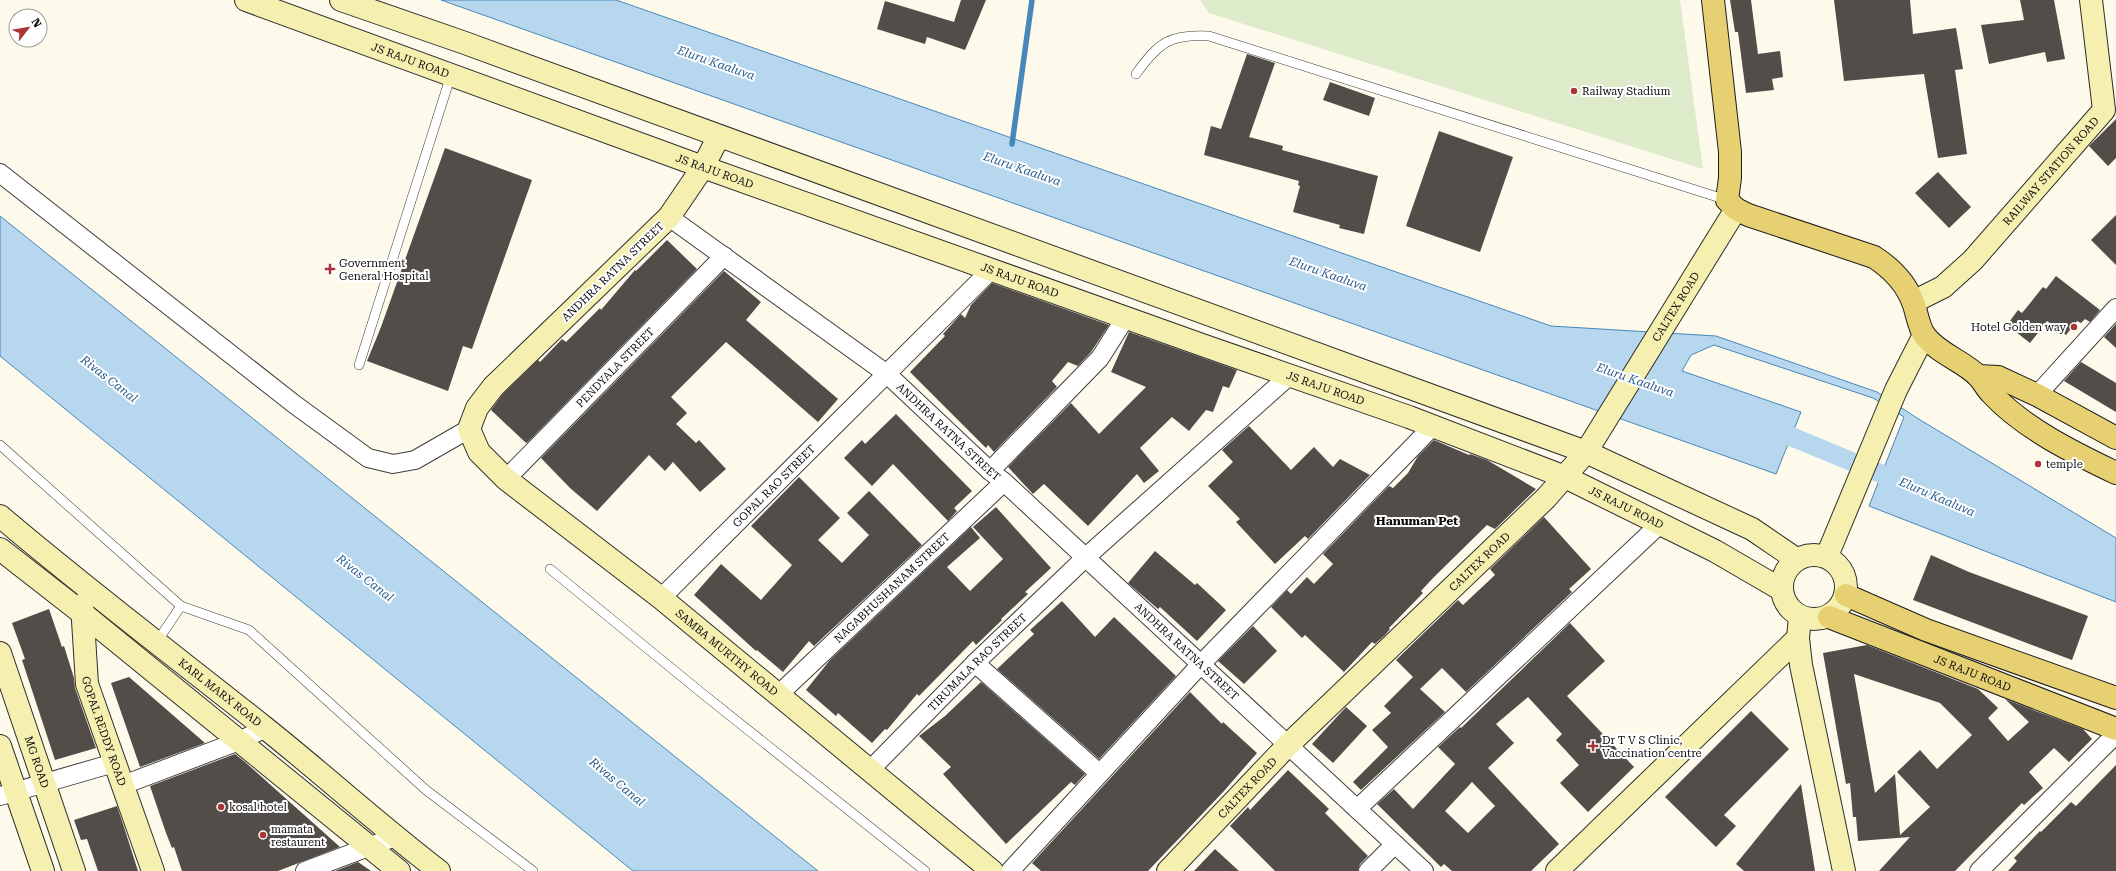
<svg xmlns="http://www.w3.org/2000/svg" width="2116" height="871" viewBox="0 0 2116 871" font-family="'Roboto Serif',serif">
	<rect width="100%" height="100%" fill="#fdfaec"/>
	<path fill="#deebcb" d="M 1200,0 L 1680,0 L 1703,169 L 1209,13 Z"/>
	<g fill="#b7d7ee" stroke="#4788bb">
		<path d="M 441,0 L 616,0 L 1551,326 L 1716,336 L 1877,392 L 1917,418 L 2116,538 L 2116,602 L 1869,506 L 1904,417 L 1873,398 L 1714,345 L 1691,355 L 1682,371 L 1801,412 L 1776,474 Z"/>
		<path d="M 0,216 L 818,871 L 633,871 L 0,356 Z"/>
	</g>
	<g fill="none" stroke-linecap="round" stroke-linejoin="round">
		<path stroke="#4788bb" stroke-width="5.5" d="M 1012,144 L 1032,0"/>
		<path stroke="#b7d7ee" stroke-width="19" d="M 1768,427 L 1906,484"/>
	</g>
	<g fill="#524d49" fill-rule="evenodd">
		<path d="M 961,0 L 986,0 L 965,50 L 927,37 L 925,44 L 877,29 L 885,1 L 954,22 Z"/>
		<path d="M 1730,0 L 1751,0 L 1758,54 L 1780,51 L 1783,77 L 1772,79 L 1774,90 L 1746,93 L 1738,32 L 1735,32 Z"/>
		<path d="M 1834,0 L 1910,0 L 1913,34 L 1956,28 L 1963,69 L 1955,70 L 1967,154 L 1938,158 L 1924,74 L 1844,81 Z"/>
		<path d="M 2020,0 L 2054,0 L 2065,59 L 2047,62 L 2045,52 L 1989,64 L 1981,25 L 2024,20 Z"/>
		<path d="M 1247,54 L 1275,63 L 1249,137 L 1283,146 L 1282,150 L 1378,176 L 1364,234 L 1339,228 L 1340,225 L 1293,212 L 1300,186 L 1298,185 L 1299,181 L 1204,155 L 1211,126 L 1221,129 Z"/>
		<path d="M 1330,82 L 1375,98 L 1369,116 L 1323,100 Z"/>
		<path d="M 2116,119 L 2116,158 L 2108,166 L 2089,146 Z"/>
		<path d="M 1439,131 L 1513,157 L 1480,252 L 1406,226 Z"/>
		<path d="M 445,148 L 532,180 L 472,349 L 463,346 L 448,391 L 367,361 L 381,327 Z"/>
		<path d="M 1938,172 L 1971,207 L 1949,228 L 1915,193 Z"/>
		<path d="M 2116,215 L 2116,265 L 2091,240 Z"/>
		<path d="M 667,240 L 697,269 L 527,443 L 525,442 L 491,410 L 502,395 L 538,360 L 540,362 L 562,339 L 566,342 L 600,308 L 601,310 L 635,270 L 636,271 Z"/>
		<path d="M 724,271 L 761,302 L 746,320 L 838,399 L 818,422 L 726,342 L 671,397 L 687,413 L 676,424 L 696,443 L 699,440 L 726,469 L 700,492 L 673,462 L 665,471 L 649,455 L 597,511 L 570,488 L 541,458 Z"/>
		<path d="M 2056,276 L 2100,310 L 2090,322 L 2085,319 L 2081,323 L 2077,321 L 2066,335 L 2047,321 L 2030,343 L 2007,325 L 2018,310 L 2022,313 L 2043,287 L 2046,289 Z"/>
		<path d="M 992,283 L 1109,325 L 1091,352 L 1078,366 L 1068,362 L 1052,381 L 1057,387 L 994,452 L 988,445 L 986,448 L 910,372 L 945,336 L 943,334 L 961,314 L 965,318 L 971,305 Z"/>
		<path d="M 2116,324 L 2116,348 L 2104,337 Z"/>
		<path d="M 1129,332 L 1237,370 L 1229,388 L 1223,386 L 1213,412 L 1206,410 L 1189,431 L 1172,417 L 1140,448 L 1159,471 L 1144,483 L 1137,474 L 1088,526 L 1044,484 L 1033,494 L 1008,467 L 1071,403 L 1099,434 L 1146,387 L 1111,372 Z"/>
		<path d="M 2081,362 L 2116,383 L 2116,412 L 2064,381 Z"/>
		<path d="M 896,414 L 972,491 L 954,508 L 957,511 L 948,521 L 893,464 L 872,486 L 844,458 L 862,440 L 865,444 Z"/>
		<path d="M 1249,426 L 1291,470 L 1314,447 L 1333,467 L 1340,459 L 1370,475 L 1308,539 L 1305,536 L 1275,564 L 1236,522 L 1240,519 L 1208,486 L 1233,462 L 1222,450 Z"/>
		<path d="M 1434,440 L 1469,455 L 1470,454 L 1487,460 L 1536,489 L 1495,529 L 1487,525 L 1433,578 L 1421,591 L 1423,593 L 1389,628 L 1390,629 L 1385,635 L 1375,644 L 1372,642 L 1344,672 L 1305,635 L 1302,638 L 1271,607 L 1287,590 L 1291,594 L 1307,577 L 1314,584 L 1333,564 L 1323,554 L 1389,486 L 1393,488 L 1408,473 L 1418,456 Z"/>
		<path d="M 799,477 L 840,518 L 818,540 L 842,563 L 869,535 L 847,513 L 869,491 L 922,545 L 814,646 L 809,641 L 783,672 L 757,650 L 756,651 L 694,595 L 721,564 L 761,600 L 792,565 L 751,526 Z"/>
		<path d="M 996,507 L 1051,568 L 1025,592 L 1028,594 L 1001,619 L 1002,620 L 976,645 L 973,641 L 919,696 L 917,694 L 887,730 L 885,729 L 872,743 L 838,713 L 836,716 L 806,690 L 830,660 L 971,527 L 980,538 L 947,567 L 970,591 L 1003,559 L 973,527 Z"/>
		<path d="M 1544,517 L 1591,569 L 1569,589 L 1572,592 L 1466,692 L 1442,668 L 1420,689 L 1445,712 L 1361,790 L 1353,782 L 1388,747 L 1372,730 L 1391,713 L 1384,706 L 1413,677 L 1396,660 L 1458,600 L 1463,605 L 1495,575 L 1490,569 Z"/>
		<path d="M 1155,551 L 1195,585 L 1197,583 L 1226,610 L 1197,641 L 1160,607 L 1158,609 L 1128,583 Z"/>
		<path d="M 1931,555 L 1969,572 L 2088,616 L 2072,660 L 1913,600 Z"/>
		<path d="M 1062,601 L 1095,637 L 1114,617 L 1176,676 L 1099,759 L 997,669 L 1034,634 L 1030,630 Z"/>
		<path d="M 49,609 L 62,647 L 64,646 L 74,678 L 75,688 L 96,748 L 55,760 L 22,660 L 25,659 L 12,623 Z"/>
		<path d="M 1570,623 L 1605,661 L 1567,696 L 1634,767 L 1588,812 L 1560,783 L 1579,765 L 1556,740 L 1562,734 L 1528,697 L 1496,724 L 1514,743 L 1488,768 L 1559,844 L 1531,871 L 1452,871 L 1444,864 L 1441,867 L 1377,804 L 1394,789 L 1413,809 L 1455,764 L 1438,747 L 1460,727 L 1461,728 ZM 1472,782 L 1495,806 L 1468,833 L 1445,811 Z"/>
		<path d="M 1253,626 L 1277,651 L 1244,684 L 1218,661 Z"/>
		<path d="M 1867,645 L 1978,689 L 1998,708 L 1988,718 L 2008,741 L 2029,722 L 2005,699 L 2083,729 L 2092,739 L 2069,762 L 2054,748 L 2029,772 L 2043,788 L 2024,805 L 2022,803 L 1955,871 L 1879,871 L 1910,837 L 1858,841 L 1856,817 L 1853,817 L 1850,783 L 1846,784 L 1823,653 ZM 1854,674 L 1940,703 L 1972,735 L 1937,769 L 1920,750 L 1897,772 L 1930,807 L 1900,835 L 1895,774 L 1875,793 Z"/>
		<path d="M 129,677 L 205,743 L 140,767 L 111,683 Z"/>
		<path d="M 981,682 L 1085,774 L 1075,785 L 1071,782 L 1006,844 L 943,774 L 951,767 L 919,736 L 945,716 Z"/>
		<path d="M 1190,692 L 1222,724 L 1223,722 L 1257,753 L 1224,791 L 1148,871 L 1041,871 L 1032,863 Z"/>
		<path d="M 1346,707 L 1367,726 L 1333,763 L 1312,744 Z"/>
		<path d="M 1751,711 L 1789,749 L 1724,815 L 1736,826 L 1716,847 L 1665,797 Z"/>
		<path d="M 235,754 L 245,762 L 340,847 L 278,871 L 182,871 L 174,847 L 172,848 L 166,833 L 150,786 Z"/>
		<path d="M 2116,765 L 2116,871 L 2008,871 L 2017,861 L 2014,858 L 2040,831 L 2041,832 L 2071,802 L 2076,806 Z"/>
		<path d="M 1288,770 L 1329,809 L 1325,813 L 1368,856 L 1360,864 L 1358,871 L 1275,871 L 1230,826 L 1248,807 L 1250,810 Z"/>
		<path d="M 1801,784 L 1815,871 L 1744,871 L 1736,864 Z"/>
		<path d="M 117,806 L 124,827 L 138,871 L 98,871 L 87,839 L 81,840 L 74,820 Z"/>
		<path d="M 1215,849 L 1239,871 L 1194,871 Z"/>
		<path d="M 358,862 L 371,871 L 335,871 Z"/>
	</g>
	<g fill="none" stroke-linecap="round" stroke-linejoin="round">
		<defs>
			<g id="lane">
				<path d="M 1136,74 C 1159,42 1170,34 1209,36 L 1727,200"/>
				<path d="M 359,365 L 451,75"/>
				<path d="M 0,445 L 181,606 L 156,643"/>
				<path d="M 550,569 L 703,694 L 925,871"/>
				<path d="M 181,606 L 249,630 L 426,790 L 533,871"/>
			</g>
			<g id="street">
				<path d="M 0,173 L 294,404 L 368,458 L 393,464 L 415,460 L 469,429"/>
				<path id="s1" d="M 669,217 L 887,374 L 990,471 L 1004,482 L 1424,871"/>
				<path d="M 2037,395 L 2116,308"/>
				<path d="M 990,471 L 1100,358 L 1126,317"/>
				<path id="s2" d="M 506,479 L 724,256"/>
				<path id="s3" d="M 661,598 L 992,269"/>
				<path d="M 975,663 L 1099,773"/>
				<path id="s4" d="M 779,694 L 1004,482"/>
				<path id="s5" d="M 870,770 L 975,663 L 1086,557 L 1289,376"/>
				<path d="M 123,785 L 239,741 L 266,728"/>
				<path d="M 0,796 L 114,763"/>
				<path d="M 1357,809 L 1661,523"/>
				<path d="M 305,871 L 395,837"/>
				<path d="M 1010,871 L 1202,663 L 1433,426"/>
				<path d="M 1368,871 L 1395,844"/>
				<path d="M 1979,871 L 2116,734"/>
			</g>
			<g id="secondary">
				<path id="s6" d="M 246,0 L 703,167 L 1205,346 L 1409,417 L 1565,477 L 1715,551 L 1782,590"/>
				<path d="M 341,0 L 465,43 L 1586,452 L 1752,529 L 1796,559"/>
				<path id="s7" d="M 719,136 L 703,167 L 669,217 L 493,387 L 477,408 L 469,429 L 479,452 L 506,479 L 661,598 L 992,871"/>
				<path id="s8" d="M 1913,302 L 1943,287 L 1973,260 L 2104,110 L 2091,0"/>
				<path id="s9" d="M 0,516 C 86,589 176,657 264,727 C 323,774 379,825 439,871"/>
				<path d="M 0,549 L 82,613 L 399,871"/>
				<circle cx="1814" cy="587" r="32"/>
				<path d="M 1827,556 L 1896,390 L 1924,335"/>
				<path id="s10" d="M 82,605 L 87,684 L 153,871"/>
				<path d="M 1800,617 L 1798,638 L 1801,665 L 1844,871"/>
				<path id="s11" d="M 0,653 L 74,871"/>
				<path d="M 0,746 L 43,871"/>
				<path id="s12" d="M 1168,871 L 1288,745 L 1546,498 L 1586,452 L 1736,209"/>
				<path d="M 1557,871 L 1798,638"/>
			</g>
			<g id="primary">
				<path d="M 1713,0 L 1730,152 L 1730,178 L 1727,200 L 1736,209 L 1748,215 L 1874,257 C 1891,268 1907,284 1914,305 C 1917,314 1919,328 1925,336 C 1939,354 1963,361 1978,376 C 1983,381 1986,388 1991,393 C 2023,428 2074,453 2116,473"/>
				<path d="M 1978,376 L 1998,377 L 2037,395 L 2116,438"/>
				<path d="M 1846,595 L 1926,630 L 2116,698"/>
				<path id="s13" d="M 1829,617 L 2116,729"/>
			</g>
		</defs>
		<use href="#lane" stroke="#3e3e3e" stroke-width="10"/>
		<use href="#street" stroke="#3e3e3e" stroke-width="20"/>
		<use href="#secondary" stroke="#2d2d2d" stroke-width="24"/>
		<use href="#primary" stroke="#1c1c1c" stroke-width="24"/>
		<use href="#lane" stroke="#fff" stroke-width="9"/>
		<use href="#street" stroke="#fff" stroke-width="18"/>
		<use href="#secondary" stroke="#f5f0af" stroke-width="22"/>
		<use href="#primary" stroke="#e7d072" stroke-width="22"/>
	</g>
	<g fill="#a93536" stroke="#fff" stroke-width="1.5">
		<circle cx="1574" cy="91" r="4"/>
		<path d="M328 263h4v4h4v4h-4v4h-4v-4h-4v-4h4z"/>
		<circle cx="2074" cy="327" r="4"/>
		<circle cx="2038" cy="464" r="4"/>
		<path d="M1591 740h4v4h4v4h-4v4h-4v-4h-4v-4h4z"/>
		<circle cx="221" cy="807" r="4"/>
		<circle cx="263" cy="835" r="4"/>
	</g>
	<g text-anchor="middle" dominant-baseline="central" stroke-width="4" stroke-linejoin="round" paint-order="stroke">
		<g font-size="11" fill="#0b0b0b" stroke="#fff">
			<text stroke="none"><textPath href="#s6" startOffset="175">JS RAJU ROAD</textPath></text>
			<text stroke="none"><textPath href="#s6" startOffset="499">JS RAJU ROAD</textPath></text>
			<text stroke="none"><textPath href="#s8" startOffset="192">RAILWAY STATION ROAD</textPath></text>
			<text transform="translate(613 272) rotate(-44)">ANDHRA RATNA STREET</text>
			<text stroke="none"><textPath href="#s6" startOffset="823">JS RAJU ROAD</textPath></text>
			<text stroke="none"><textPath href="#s12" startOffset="763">CALTEX ROAD</textPath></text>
			<text stroke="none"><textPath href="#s2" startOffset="156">PENDYALA STREET</textPath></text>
			<text stroke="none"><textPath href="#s6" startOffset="1147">JS RAJU ROAD</textPath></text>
			<text stroke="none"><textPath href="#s1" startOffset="353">ANDHRA RATNA STREET</textPath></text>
			<text stroke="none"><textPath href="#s3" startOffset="159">GOPAL RAO STREET</textPath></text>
			<text stroke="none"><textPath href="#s6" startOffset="1471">JS RAJU ROAD</textPath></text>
			<text stroke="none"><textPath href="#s12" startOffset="439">CALTEX ROAD</textPath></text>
			<text stroke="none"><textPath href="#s4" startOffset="155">NAGABHUSHANAM STREET</textPath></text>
			<text stroke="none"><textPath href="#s1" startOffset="677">ANDHRA RATNA STREET</textPath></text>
			<text stroke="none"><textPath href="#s7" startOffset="733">SAMBA MURTHY ROAD</textPath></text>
			<text stroke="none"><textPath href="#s5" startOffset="152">TIRUMALA RAO STREET</textPath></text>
			<text stroke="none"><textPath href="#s13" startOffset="154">JS RAJU ROAD</textPath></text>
			<text stroke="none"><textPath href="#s9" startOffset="282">KARL MARX ROAD</textPath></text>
			<text stroke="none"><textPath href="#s10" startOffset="129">GOPAL REDDY ROAD</textPath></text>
			<text stroke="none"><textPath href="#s11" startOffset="115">MG ROAD</textPath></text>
			<text stroke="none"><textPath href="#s12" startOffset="115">CALTEX ROAD</textPath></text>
		</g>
		<g font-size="11" fill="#0b0b0b" stroke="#fff" text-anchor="start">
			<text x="1582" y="91">Railway Stadium</text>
			<text x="339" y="263">Government<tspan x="339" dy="13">General Hospital</tspan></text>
			<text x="2066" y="327" text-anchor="end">Hotel Golden way</text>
			<text x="2046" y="464">temple</text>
			<text x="1602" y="740">Dr T V S Clinic,<tspan x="1602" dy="13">Vaccination centre</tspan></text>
			<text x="229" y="807">kosal hotel</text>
			<text x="271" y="829">mamata<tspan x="271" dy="13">restaurent</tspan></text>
		</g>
		<g font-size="12" font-style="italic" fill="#255a8d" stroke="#fff">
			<text transform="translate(716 63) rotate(19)">Eluru Kaaluva</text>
			<text transform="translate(1022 169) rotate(19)">Eluru Kaaluva</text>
			<text transform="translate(1328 274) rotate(19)">Eluru Kaaluva</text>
			<text transform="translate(109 379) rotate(38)">Rivas Canal</text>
			<text transform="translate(1635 380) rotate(19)">Eluru Kaaluva</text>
			<text transform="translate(1937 497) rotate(23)">Eluru Kaaluva</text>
			<text transform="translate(365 578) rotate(38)">Rivas Canal</text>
			<text transform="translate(617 782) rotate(40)">Rivas Canal</text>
		</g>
		<g font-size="12" font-weight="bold" fill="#0b0b0b" stroke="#fff">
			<text x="1417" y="521">Hanuman Pet</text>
		</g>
	</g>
	<g transform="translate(28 28) rotate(59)"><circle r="19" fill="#ffffff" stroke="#9d9d9d"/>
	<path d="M0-3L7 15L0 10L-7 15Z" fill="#a93536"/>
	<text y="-6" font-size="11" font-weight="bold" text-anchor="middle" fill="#0b0b0b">N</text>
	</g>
</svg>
